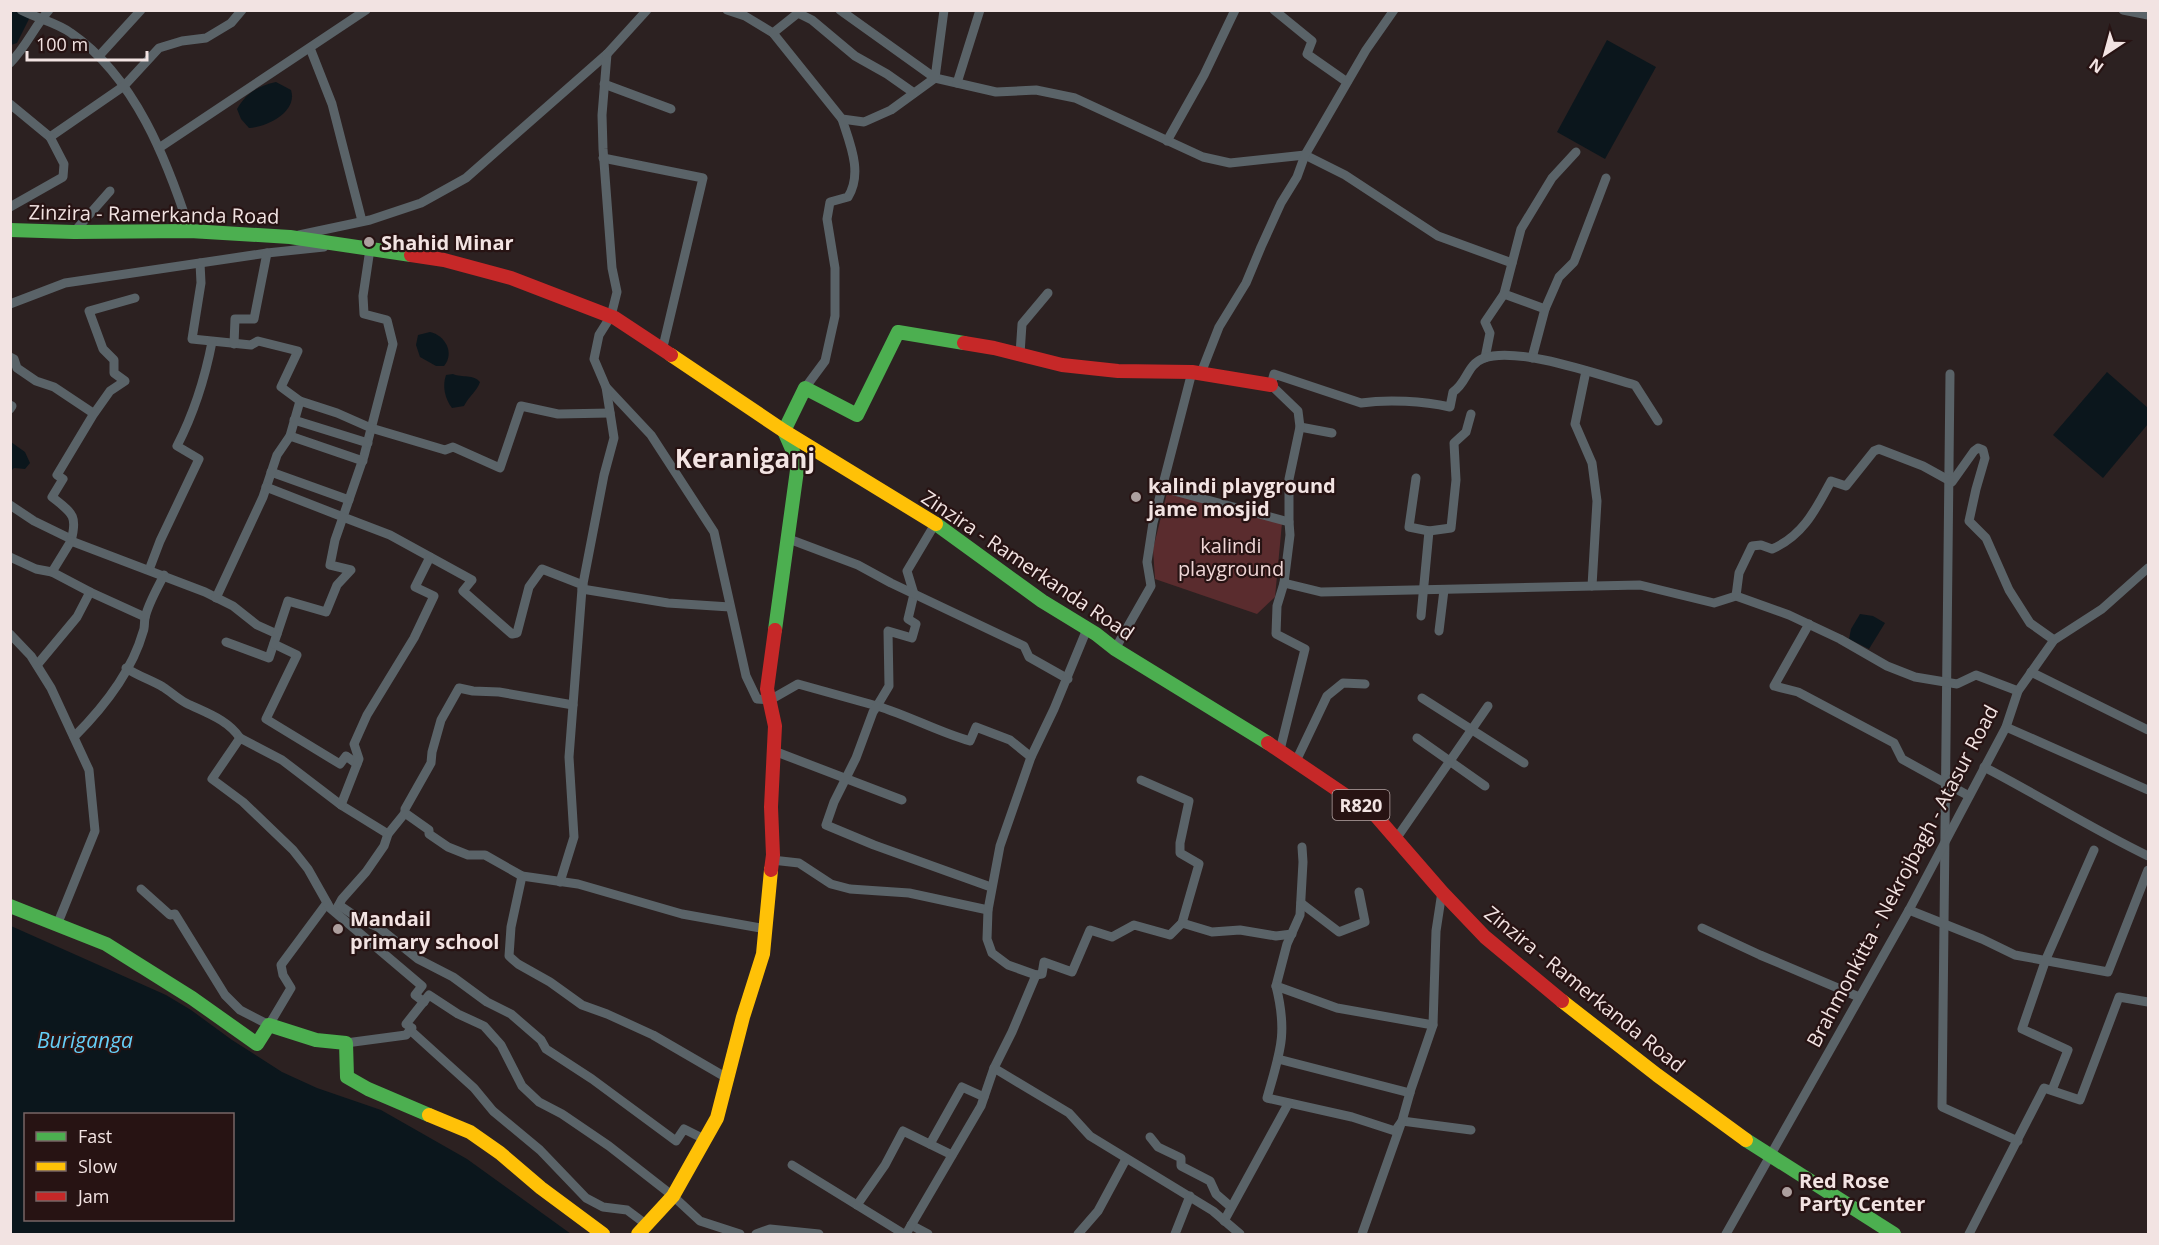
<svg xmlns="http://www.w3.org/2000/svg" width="2159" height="1245" viewBox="0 0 2159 1245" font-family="'Open Sans',sans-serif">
	<rect width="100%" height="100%" fill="#2c2121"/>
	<path fill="#5a2c2e" d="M 1167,493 L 1282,523 L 1275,597 L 1257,614 L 1155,579 L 1153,549 Z"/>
	<g fill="#0b161c" fill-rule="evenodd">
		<path d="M 11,11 L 27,11 L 32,13 L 17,43 L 11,45 Z"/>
		<path d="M 1607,40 L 1656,67 L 1605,159 L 1557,132 Z"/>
		<path d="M 276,82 L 291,90 C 298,112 267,127 249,128 L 241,119 L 237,109 C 246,93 258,86 276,82 Z"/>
		<path d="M 430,332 C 445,335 455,353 444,366 L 436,366 L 420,357 L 416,345 L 418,335 Z"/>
		<path d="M 2107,372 L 2148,408 L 2148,424 L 2103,478 L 2053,435 Z"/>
		<path d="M 453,374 C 462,378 474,374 480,382 C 477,391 469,396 464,406 L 452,408 C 445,399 442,386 446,375 Z"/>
		<path d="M 11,442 L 25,452 L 30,463 L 25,469 L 14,468 L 11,471 Z"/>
		<path d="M 1860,614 L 1873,616 L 1885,623 L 1869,649 L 1849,639 L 1851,629 Z"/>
		<path d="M 11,926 L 166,995 L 191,1010 L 232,1040 L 282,1072 L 317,1088 L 381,1110 L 467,1159 L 571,1234 L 11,1234 ZM 26,1114 L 232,1114 L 232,1220 L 26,1220 Z"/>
	</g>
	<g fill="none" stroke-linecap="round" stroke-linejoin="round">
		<g stroke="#5a6368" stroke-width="9">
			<path d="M 21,10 C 36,18 58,23 71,33 C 135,77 167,160 190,231"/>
			<path d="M 727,10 L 745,16 L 773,33 L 842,119 L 864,122 L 891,110 L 935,78 L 996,92 L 1036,90 L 1075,98 L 1203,157 L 1230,163 L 1305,155 L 1345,175 L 1438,236 L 1512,263"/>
			<path d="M 840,10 L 935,78 L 944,10"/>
			<path d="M 1274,10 L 1312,41 L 1307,54 L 1347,82"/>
			<path d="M 2123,10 L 2148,15"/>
			<path d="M 773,33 L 798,13 L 812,20 L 855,56 L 887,74 L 914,93"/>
			<path d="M 310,48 L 332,104 L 362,221"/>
			<path d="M 99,56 L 141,10"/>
			<path d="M 10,63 C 26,47 34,27 49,10"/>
			<path d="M 957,83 L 980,10"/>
			<path d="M 604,84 L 671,109"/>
			<path d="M 10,104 L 50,137 L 124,86 L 159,48 L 182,41 L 206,38 L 231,23 L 242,10"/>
			<path d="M 1167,141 L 1204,75 L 1235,10"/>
			<path d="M 159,148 L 366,10"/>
			<path d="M 603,158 L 703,178 L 662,351"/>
			<path d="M 10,207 L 63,177 L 64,164 L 50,137"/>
			<path d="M 74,232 L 110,191"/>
			<path d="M 299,235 L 370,220 L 421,203 L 466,178 L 607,54 L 647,10"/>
			<path d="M 370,249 L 363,296 L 364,314 L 387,320 L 393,344 L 364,456 L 343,517 L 390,535 L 472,580 L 463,591 L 512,634 L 517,633 L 529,587 L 542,569 L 583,585"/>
			<path d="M 200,263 L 201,283 L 192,339 L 251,345 L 258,341 L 298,351 L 281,387 L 300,401"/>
			<path d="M 1504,294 L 1545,309"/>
			<path d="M 10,304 L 65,283 L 267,253 L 324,247"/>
			<path d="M 234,344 L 235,319 L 254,319 L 267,253"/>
			<path d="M 1020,354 L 1022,324 L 1048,293"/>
			<path d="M 10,357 L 14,359 L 17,368 L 36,381 L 54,387 L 93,413"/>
			<path d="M 1485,358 L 1490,333 L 1485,322 L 1504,294 L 1521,229 L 1552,178 L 1576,152"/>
			<path d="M 1532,358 L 1545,309 L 1559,277 L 1574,262 L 1606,178"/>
			<path d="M 1586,371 L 1575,424 L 1592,463 L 1597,501 L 1592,586"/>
			<path d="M 1201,373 L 1219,327 L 1246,283 L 1261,247 L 1281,203 L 1297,177 L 1305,155 L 1366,50 L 1394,10"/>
			<path d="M 1950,374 L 1942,1107 L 2018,1141"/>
			<path d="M 606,387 L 651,435 L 714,532 L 746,676 L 757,699 L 770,700 L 798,684 L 877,706 L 889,686 L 888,631 L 912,638 L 916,624 L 908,619 L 914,594 L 907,571 L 935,524"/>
			<path d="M 805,388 L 825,361 L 835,316 L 835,268 L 827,219 L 830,202 L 848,197 C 863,173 850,144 842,119"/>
			<path d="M 10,405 L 12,406 L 10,409"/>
			<path d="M 294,420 L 368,443"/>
			<path d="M 1300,427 L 1332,433"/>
			<path d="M 290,436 L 363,461"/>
			<path d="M 271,472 L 349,500"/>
			<path d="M 1416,478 L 1409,527 L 1429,531 L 1451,528 L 1456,480 L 1454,443 L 1466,432 L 1471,414"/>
			<path d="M 1163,488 L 1289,522 L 1290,535 L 1284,583 L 1321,592 L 1640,585 L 1714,603 L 1736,596 L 1789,615 L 1840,639 L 1887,666 L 1915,677 L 1957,684 L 1976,675 L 2018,691"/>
			<path d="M 10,505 L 34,521 L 71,539"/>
			<path d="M 1289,522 L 1289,479 L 1300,427 L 1298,411 L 1271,385 L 1274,374 L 1361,403 C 1388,399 1423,401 1450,407 L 1453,392 C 1468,382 1466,365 1484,358 C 1518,346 1599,375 1635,385 L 1658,421"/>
			<path d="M 789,539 L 858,565 L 891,583 L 1024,646 L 1029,657 L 1068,679"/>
			<path d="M 71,541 C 78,515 72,513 52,497 L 63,479 L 57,475 L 93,415 L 110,391 L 125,381 L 114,373 L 114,360 L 103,349 L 89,311 L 135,298"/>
			<path d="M 10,557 L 36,569 L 52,572 L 71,541 L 205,592 L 233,606 L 257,625 L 277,634"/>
			<path d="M 149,570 L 160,541 L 199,459 L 177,446 C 194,413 205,378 212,342"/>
			<path d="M 52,572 L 90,592 L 145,617"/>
			<path d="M 582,589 L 668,603 L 730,607"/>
			<path d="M 1736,596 L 1739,573 L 1752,546 L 1761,545 L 1772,549 C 1803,536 1816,509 1831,481 L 1846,486 L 1874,451 L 1879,449 L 1923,466 L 1952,482 L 1974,451 L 1978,448 L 1983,450 L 1985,458 L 1976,489 L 1969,521 L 1986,538 L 2009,590 L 2030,623 L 2054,640"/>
			<path d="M 216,598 L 263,497 L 277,455 L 290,436 L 300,401 L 337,413 L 371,428 L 445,450 L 453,447 L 500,468 L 521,406 L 558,414 L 610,413"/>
			<path d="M 1421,616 L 1429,531"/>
			<path d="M 1809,624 L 1774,686 L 1798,692 L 1894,743 L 1902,759 L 1969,796"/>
			<path d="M 1439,631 L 1444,590"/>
			<path d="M 10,634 L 31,656 L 51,688 L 89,770 L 95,831 L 57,925"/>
			<path d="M 226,642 L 269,658 L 288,601 L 326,612 L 337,585 L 351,570 L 330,565 L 335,540 L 343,517 L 266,487"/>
			<path d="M 274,644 L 297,655 L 266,719 L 340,764 L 346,756 L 357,764"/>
			<path d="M 1115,649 L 1151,586 L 1147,562 L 1153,523 L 1192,372"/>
			<path d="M 37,665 L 77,617 L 90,592"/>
			<path d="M 126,668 C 138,676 151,680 163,687 C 171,692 178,699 186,703 C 206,713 227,719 240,738"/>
			<path d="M 2031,672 L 2148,730"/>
			<path d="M 1422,698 L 1524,763"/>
			<path d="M 573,705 L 499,692 L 473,691 L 459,688 L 441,720 L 432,752 L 431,763 L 405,809 L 405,813 L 429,830 L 429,834 L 448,847 L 468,855 L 485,855 L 522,876 L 578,884 L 682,914 L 766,929"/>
			<path d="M 2006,727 L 2148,790"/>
			<path d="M 74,737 C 102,709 132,671 143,632 C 145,628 144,623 145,618 C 148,604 157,589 164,575"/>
			<path d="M 1417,738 L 1485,786"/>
			<path d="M 1280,750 L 1305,649 L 1276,634 L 1277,606 L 1284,583"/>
			<path d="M 774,751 L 902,800"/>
			<path d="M 1296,761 L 1327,696 L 1343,683 L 1365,684"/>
			<path d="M 1984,767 C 2040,796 2092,829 2148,856"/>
			<path d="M 1141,780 L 1189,801 L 1180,843 L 1180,853 L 1199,864 L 1182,923"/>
			<path d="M 341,805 L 388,834"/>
			<path d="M 1396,839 L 1488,706"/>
			<path d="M 1302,847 L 1303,862 L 1300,915 L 1287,944 L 1276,986 L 1337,1008 L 1433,1025"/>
			<path d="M 772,860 L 799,863 L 831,884 L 850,889 L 909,893 L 988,910"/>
			<path d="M 522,876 L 511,927 L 509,956 L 518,964 L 550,982 L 582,1005 L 607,1014 L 653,1035 L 727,1078"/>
			<path d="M 560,882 L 574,837 L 569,757 L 582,589 L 604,475 L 614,438 L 606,387 L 594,359 L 599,335 L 611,316 L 617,292 L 612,268 L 603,149 L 602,115 L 607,54"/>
			<path d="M 988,886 L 874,845 L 826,825 L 834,802 L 856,758 L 873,712 L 877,706 C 910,716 938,732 970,741 L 976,727 L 1010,740 L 1031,757"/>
			<path d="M 141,889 L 170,915 L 175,914 L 225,995 L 240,1010 L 269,1025 L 291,988 L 283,975 L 281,965 L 327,903"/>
			<path d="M 1301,903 L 1339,932 L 1365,922 L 1359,892"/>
			<path d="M 339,905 L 361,920 L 378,927 L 418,959 L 453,977 L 487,1002 L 511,1014 L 541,1040 L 546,1049 L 592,1079 L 676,1141 L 684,1129 L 704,1139"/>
			<path d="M 336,910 L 342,899 L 366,872 L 384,846 L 388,834 L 405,813"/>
			<path d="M 1909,910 L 1982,939 L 2015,955 L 2108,972 L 2148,870"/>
			<path d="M 1702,928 L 1760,955 L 1859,997"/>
			<path d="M 1036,975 L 1042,974 L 1044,962 L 1072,972 L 1090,930 L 1112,937 L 1134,925 L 1170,935 L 1182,923 L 1212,932 L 1240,930 L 1276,936 L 1292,934"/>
			<path d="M 1276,986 C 1288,1034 1280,1052 1267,1098 L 1352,1117 L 1395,1131 L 1402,1121 L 1471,1130"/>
			<path d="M 424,1002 L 415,995 L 422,986 L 330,908 L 308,869 L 293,850 L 243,802 L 212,779 L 240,738 L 282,760 L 341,805 L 359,759 L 354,744 L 367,715 L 414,638 L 434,596 L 415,587 L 430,557"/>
			<path d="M 410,1030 L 474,1088 L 493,1111 L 540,1150 L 586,1198 L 603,1207 L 627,1210 L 647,1225"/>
			<path d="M 346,1043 L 406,1035 L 412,1028 L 406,1024 L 429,995 L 458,1014 L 484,1026 L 501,1045 L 522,1086 L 539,1102 L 562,1114 L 609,1146 L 673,1196 L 700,1221 L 740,1234"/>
			<path d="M 1278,1059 L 1410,1093"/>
			<path d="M 994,1068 L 1012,1032 L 1036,975 L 1008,965 L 992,953 L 987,939 L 988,910 L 1000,846 L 1031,757 L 1054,709 L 1087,629"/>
			<path d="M 2052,1090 L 2068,1050 L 2022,1029 L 2046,959 L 2094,850"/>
			<path d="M 1150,1137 L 1158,1147 L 1181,1158 L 1181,1166 L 1210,1181 L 1216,1194 L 1231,1207"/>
			<path d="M 930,1144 L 962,1087 L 984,1097"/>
			<path d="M 792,1165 L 904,1234"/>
			<path d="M 857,1205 L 885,1165 L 903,1131 L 952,1155"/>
			<path d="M 1224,1221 L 1288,1104"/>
			<path d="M 911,1225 L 928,1234"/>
			<path d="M 756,1234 L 770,1229 L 819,1234"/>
			<path d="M 906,1234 L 981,1106 L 994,1068 L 1069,1113 L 1090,1136 L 1213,1211 L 1240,1234"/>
			<path d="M 1078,1234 L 1098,1211 L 1126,1159"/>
			<path d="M 1175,1234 L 1190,1196"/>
			<path d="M 1362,1234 L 1402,1121 L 1411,1089 L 1433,1025 L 1436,931 L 1442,892"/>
			<path d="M 1726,1234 L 1909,910 L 2006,727 L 2018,691 L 2054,640 L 2102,609 L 2148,568"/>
			<path d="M 1969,1234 L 2044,1088 L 2080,1100 L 2119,997 L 2148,1002"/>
		</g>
		<g stroke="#4caf50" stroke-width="14">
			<path d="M 10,230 L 74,232 L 190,231 L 290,237 L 411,255"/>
			<path d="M 936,524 L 1042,601 L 1096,634 L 1115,649 L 1268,743"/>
			<path d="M 775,630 L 798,463 L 784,431 L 805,388 L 857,415 L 898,332 L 964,343"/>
			<path d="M 10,906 L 106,944 L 192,998 L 257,1044 L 269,1025 L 316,1040 L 346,1043 L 347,1077 L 368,1089 L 429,1115"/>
			<path d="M 1746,1140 L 1894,1234"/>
		</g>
		<g stroke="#ffc107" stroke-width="14">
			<path d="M 671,355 L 784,431 L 936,524"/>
			<path d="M 1562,1001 L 1657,1075 L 1746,1140"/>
			<path d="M 429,1115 L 470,1132 L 500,1153 L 541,1188 L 603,1234"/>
			<path d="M 638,1234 L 673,1196 L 717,1118 L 743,1017 L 763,954 L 771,870"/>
		</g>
		<g stroke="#c62828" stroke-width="14">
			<path d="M 411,255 L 444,260 L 511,278 L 615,318 L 671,355"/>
			<path d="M 964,343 L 994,348 L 1062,365 L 1118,371 L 1192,372 L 1271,385"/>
			<path d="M 1268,743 L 1376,816 L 1442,892 L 1485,937 L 1562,1001"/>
			<path d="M 771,870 L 773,855 L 771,807 L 775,726 L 767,689 L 775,630"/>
		</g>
	</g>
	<g fill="#ad9f9e" stroke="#271313" stroke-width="2">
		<circle cx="369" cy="242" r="6"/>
		<circle cx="1136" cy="497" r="6"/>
		<circle cx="338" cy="929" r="6"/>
		<circle cx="1787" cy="1192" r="6"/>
	</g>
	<g text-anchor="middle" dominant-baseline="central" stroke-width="4.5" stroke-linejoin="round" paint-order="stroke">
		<rect fill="#271313" stroke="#b5a5a4" stroke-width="1.5" x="1332.5" y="790" width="57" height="30" rx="4.5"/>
		<g font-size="18" font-weight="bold" fill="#f2e3e2">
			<text x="1361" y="805">R820</text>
		</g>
		<g font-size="20" fill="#f2e3e2" stroke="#271313">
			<text transform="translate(154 214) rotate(1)">Zinzira - Ramerkanda Road</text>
			<text transform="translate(1028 565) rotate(34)">Zinzira - Ramerkanda Road</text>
			<text transform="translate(1902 876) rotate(-62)">Brahmonkitta - Nekrojbagh - Atasur Road</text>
			<text transform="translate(1585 989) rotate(39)">Zinzira - Ramerkanda Road</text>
		</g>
		<g font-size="20" font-weight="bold" fill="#f2e3e2" stroke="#271313" text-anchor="start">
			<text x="381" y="242">Shahid Minar</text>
			<text x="1148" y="485">kalindi playground<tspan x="1148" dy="23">jame mosjid</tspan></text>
			<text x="350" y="918">Mandail<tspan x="350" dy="23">primary school</tspan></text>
			<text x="1799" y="1180">Red Rose<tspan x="1799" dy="23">Party Center</tspan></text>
		</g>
		<g font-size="20" fill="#efd6d6" stroke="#271313">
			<text x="1231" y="545">kalindi<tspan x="1231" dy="23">playground</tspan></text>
		</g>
		<g font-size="21" font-style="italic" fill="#65cef6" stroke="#271313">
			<text x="85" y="1040">Buriganga</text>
		</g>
		<g font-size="26" font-weight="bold" fill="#f2e3e2" stroke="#271313">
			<text x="745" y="458">Keraniganj</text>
		</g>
	</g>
	<rect width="2159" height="1245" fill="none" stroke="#f2e3e2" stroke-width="24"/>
	<rect x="24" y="1113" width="210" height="108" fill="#271313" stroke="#786666" stroke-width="1.5"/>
	<rect x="36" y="1132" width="30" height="9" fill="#4caf50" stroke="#786666" stroke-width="1.5"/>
	<text x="78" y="1143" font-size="18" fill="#f2e3e2">Fast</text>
	<rect x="36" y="1162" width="30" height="9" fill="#ffc107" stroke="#786666" stroke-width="1.5"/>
	<text x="78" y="1173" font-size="18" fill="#f2e3e2">Slow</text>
	<rect x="36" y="1192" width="30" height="9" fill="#c62828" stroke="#786666" stroke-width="1.5"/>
	<text x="78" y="1203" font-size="18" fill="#f2e3e2">Jam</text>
	<g transform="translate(2105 54) rotate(216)" stroke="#271313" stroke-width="4.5" paint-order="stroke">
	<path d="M0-4.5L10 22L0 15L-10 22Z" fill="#f2e3e2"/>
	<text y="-9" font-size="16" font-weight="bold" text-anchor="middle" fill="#f2e3e2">N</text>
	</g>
	<path d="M27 51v9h120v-9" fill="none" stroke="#f2e3e2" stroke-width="3"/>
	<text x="36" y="51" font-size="18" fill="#f2e3e2" stroke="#271313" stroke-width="4.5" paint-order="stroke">100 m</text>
</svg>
